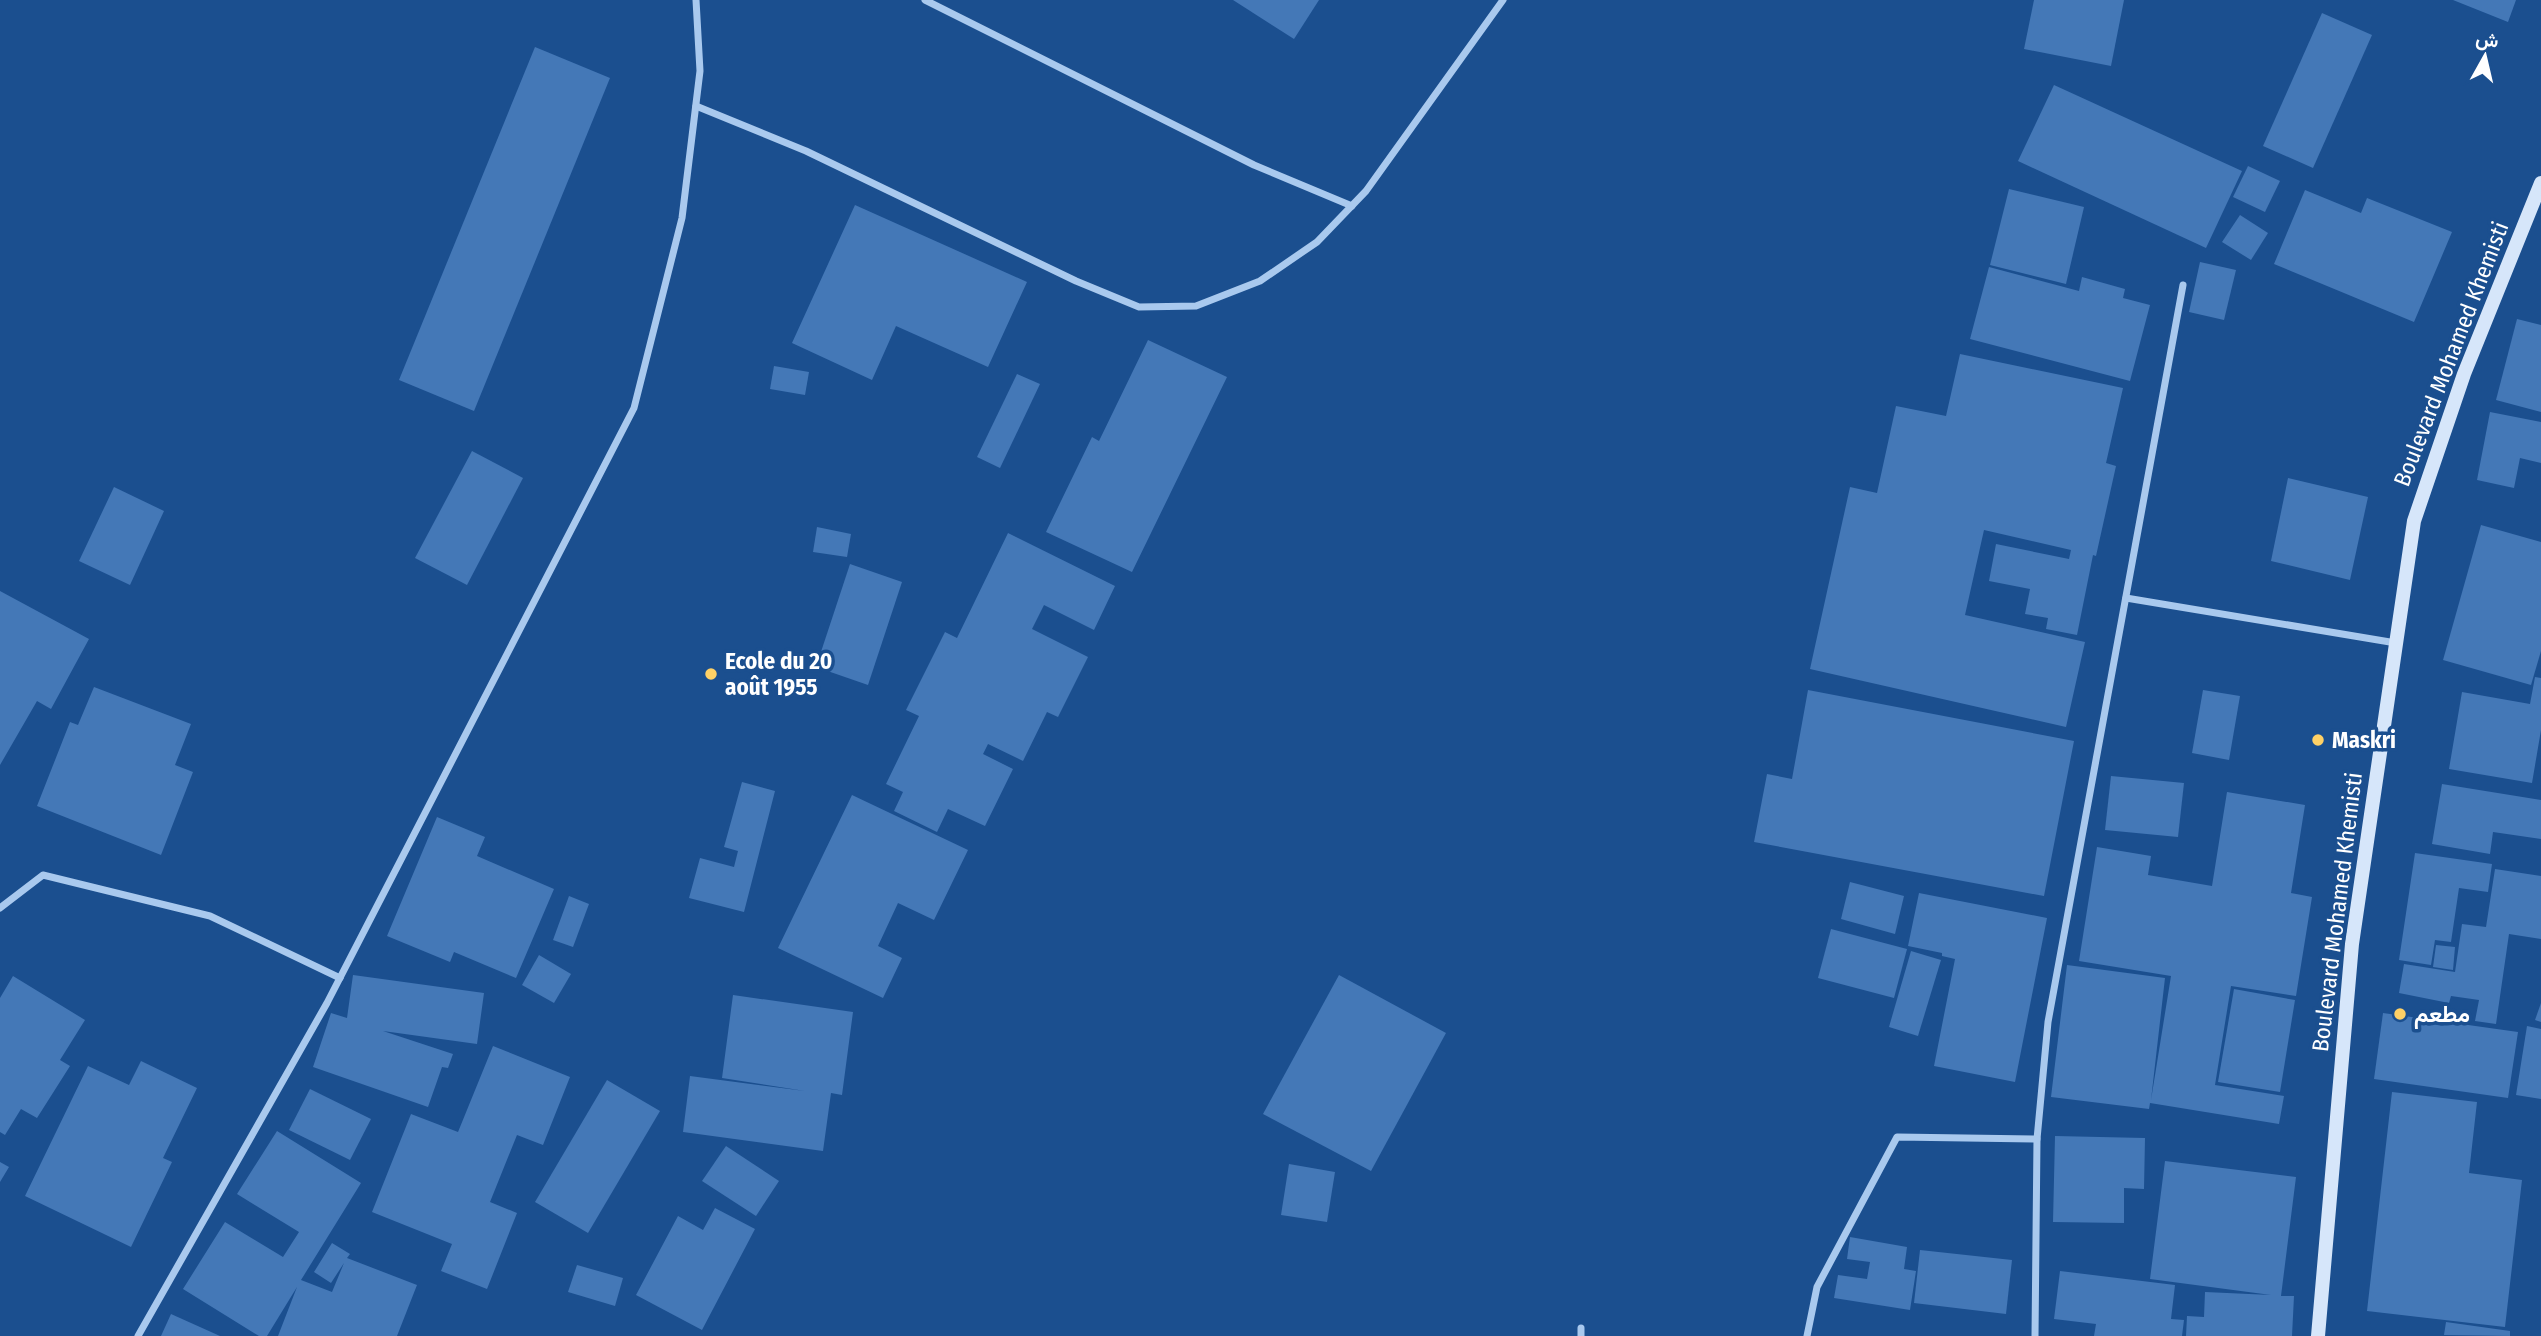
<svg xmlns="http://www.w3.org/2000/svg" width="2541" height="1336" viewBox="0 0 2541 1336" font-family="'Fira Sans Condensed',Vazirmatn,sans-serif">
	<rect width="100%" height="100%" fill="#1b4f8f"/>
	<g fill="#4478b7">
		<path d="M 1233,0 L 1319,0 L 1294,39 Z"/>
		<path d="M 2034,0 L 2124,0 L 2111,66 L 2024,49 Z"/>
		<path d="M 2453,0 L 2516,0 L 2508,22 Z"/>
		<path d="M 2322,13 L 2372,35 L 2313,168 L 2263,146 Z"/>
		<path d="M 535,47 L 610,78 L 474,411 L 399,380 Z"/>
		<path d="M 2054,85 L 2242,171 L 2206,248 L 2018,161 Z"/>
		<path d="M 2248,166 L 2280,181 L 2265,212 L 2233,197 Z"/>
		<path d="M 2009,189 L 2084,207 L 2066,284 L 1990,265 Z"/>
		<path d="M 2305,190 L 2361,213 L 2367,198 L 2452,232 L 2414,322 L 2274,264 Z"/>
		<path d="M 855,205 L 1027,282 L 988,367 L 896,326 L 872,380 L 792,343 Z"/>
		<path d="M 2240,215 L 2268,233 L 2251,260 L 2222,242 Z"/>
		<path d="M 2200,262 L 2236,270 L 2224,320 L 2189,312 Z"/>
		<path d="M 1989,267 L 2079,291 L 2082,277 L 2125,289 L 2123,298 L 2150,305 L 2130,381 L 1970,339 Z"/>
		<path d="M 2517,319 L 2541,325 L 2541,412 L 2496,400 Z"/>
		<path d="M 1148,340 L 1227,377 L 1132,572 L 1046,532 L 1092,437 L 1099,441 Z"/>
		<path d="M 1960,354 L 2123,388 L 2106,463 L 2116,466 L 2096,556 L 2093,555 L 2077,635 L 2046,629 L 2048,618 L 2025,614 L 2030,589 L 1989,581 L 1996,544 L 2069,559 L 2071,550 L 1984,530 L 1965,615 L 2085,642 L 2066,727 L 1810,669 L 1850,487 L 1877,493 L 1896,406 L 1946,416 Z"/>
		<path d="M 774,366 L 809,372 L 805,395 L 770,389 Z"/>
		<path d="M 1017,374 L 1040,384 L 1000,468 L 977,457 Z"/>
		<path d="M 2490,412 L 2541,422 L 2541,463 L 2520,458 L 2514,488 L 2477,480 Z"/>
		<path d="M 472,451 L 523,478 L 467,585 L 415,558 Z"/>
		<path d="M 2288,478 L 2368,497 L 2350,580 L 2271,561 Z"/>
		<path d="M 114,487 L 164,511 L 130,585 L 79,561 Z"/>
		<path d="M 2481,525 L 2541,542 L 2541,651 L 2531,685 L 2443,660 Z"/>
		<path d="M 817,527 L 851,534 L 847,557 L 813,552 Z"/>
		<path d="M 1008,533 L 1115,586 L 1094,630 L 1044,605 L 1032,629 L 1088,657 L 1058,717 L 1047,712 L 1023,761 L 988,744 L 983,754 L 1013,769 L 985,826 L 948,809 L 937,832 L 894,811 L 903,792 L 886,784 L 919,716 L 906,710 L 945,632 L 957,638 Z"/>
		<path d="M 850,564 L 902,582 L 868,685 L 816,667 Z"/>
		<path d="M 0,591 L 89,639 L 51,709 L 37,701 L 0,765 Z"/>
		<path d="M 2535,677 L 2541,678 L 2541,730 L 2532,783 L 2449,769 L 2462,692 L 2530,704 Z"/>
		<path d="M 94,687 L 191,724 L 175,765 L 193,772 L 161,855 L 37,806 L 70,722 L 78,725 Z"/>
		<path d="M 1808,690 L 2074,741 L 2044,896 L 1754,842 L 1767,774 L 1792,779 Z"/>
		<path d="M 2203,690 L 2240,696 L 2229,760 L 2192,753 Z"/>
		<path d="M 2111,776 L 2184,783 L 2178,837 L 2105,830 Z"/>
		<path d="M 742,782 L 775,791 L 744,912 L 689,898 L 700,858 L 734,867 L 738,851 L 724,847 Z"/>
		<path d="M 2442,784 L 2541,800 L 2541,839 L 2493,832 L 2490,854 L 2432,844 Z"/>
		<path d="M 2227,792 L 2305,805 L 2291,893 L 2312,897 L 2296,996 L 2231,986 L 2215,1085 L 2284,1096 L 2279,1124 L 2150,1103 L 2149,1109 L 2051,1097 L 2067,965 L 2165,978 L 2151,1100 L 2171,976 L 2079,961 L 2097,847 L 2151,856 L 2148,875 L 2212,886 Z"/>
		<path d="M 852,795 L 968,850 L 934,920 L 898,903 L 878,946 L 902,958 L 883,998 L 778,948 Z"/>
		<path d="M 437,817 L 485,837 L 477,856 L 554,889 L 516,978 L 454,952 L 450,962 L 387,936 Z"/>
		<path d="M 2415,853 L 2492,864 L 2488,892 L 2459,888 L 2451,942 L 2435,940 L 2431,965 L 2399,960 Z"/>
		<path d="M 2495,869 L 2541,876 L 2541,939 L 2509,934 L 2496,1024 L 2475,1021 L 2479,1000 L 2451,996 L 2449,1003 L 2399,993 L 2404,964 L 2455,972 L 2462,924 L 2486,927 Z"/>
		<path d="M 1850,882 L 1904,896 L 1895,934 L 1841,919 Z"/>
		<path d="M 1919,893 L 2047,918 L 2015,1082 L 1934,1066 L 1955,959 L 1942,956 L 1942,953 L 1908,946 Z"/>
		<path d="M 569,896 L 589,904 L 573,947 L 553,940 Z"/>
		<path d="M 1831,929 L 1907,949 L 1894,998 L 1818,978 Z"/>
		<path d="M 2436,945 L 2455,947 L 2453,970 L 2433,967 Z"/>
		<path d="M 1911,951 L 1941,960 L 1918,1036 L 1889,1027 Z"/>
		<path d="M 539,955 L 571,974 L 554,1003 L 522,985 Z"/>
		<path d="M 353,975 L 484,993 L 477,1044 L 383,1031 L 453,1054 L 448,1068 L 442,1067 L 428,1107 L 313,1067 L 331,1013 L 347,1018 Z"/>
		<path d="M 1339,975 L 1446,1033 L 1371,1171 L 1263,1114 Z"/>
		<path d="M 13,976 L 85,1020 L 60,1060 L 70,1066 L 37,1118 L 21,1109 L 5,1135 L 0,1132 L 0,998 Z"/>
		<path d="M 2234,989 L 2295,1000 L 2280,1092 L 2218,1082 Z"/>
		<path d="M 733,995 L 853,1012 L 842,1095 L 831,1093 L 823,1151 L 683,1132 L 690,1076 L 805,1091 L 722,1078 Z"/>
		<path d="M 2541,1003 L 2541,1022 L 2535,1020 Z"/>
		<path d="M 2383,1013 L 2518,1032 L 2508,1098 L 2374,1079 Z"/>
		<path d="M 2527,1026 L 2541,1029 L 2541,1099 L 2516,1095 Z"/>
		<path d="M 493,1046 L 570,1077 L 543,1145 L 517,1135 L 490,1202 L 517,1213 L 487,1289 L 441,1271 L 452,1244 L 372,1212 L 411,1114 L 458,1132 Z"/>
		<path d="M 141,1061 L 197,1088 L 163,1158 L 172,1162 L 131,1247 L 25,1196 L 88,1066 L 129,1085 Z"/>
		<path d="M 607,1080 L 660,1111 L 588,1233 L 535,1202 Z"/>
		<path d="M 310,1089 L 371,1119 L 350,1160 L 289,1130 Z"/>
		<path d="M 2392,1092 L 2477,1102 L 2469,1173 L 2522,1180 L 2505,1327 L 2367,1311 Z"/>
		<path d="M 277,1131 L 361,1183 L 301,1280 L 332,1292 L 344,1263 L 331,1283 L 314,1272 L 332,1243 L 350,1254 L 347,1258 L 417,1285 L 397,1336 L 278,1336 L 297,1287 L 267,1336 L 259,1336 L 183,1289 L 225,1222 L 283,1257 L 299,1232 L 237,1194 Z"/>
		<path d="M 2055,1136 L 2145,1138 L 2144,1189 L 2124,1188 L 2124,1223 L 2053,1222 Z"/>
		<path d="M 726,1146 L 779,1181 L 756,1216 L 702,1181 Z"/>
		<path d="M 2165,1161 L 2296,1177 L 2281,1296 L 2294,1296 L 2292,1336 L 2186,1336 L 2187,1316 L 2204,1317 L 2205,1292 L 2271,1295 L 2150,1279 Z"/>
		<path d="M 0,1162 L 9,1167 L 0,1182 Z"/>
		<path d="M 1289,1164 L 1335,1172 L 1327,1222 L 1281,1215 Z"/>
		<path d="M 715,1208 L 755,1229 L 702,1330 L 636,1295 L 678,1216 L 703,1230 Z"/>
		<path d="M 1850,1237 L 1907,1247 L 1904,1269 L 1916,1271 L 1910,1310 L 1834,1298 L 1838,1275 L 1867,1279 L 1870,1262 L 1847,1259 Z"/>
		<path d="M 1920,1250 L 2012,1260 L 2006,1314 L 1914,1303 Z"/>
		<path d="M 577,1265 L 623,1278 L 615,1306 L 568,1292 Z"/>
		<path d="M 2060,1271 L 2175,1285 L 2171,1319 L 2184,1320 L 2182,1336 L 2094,1336 L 2096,1324 L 2054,1319 Z"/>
		<path d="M 171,1314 L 220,1336 L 161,1336 Z"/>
		<path d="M 2446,1322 L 2510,1331 L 2510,1336 L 2444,1335 Z"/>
	</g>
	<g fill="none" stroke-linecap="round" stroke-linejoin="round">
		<g stroke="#a9c9ee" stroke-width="7">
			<path d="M 925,0 L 1254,165 L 1352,206"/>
			<path d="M 696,106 L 806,151 L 1076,281 L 1139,307 L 1196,306 L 1260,281 L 1317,242 L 1366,191 L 1503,0"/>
			<path d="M 2126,598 L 2396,643"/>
			<path d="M 0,908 L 43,875 L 210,916 L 340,978"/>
			<path d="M 1581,1328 L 1581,1336"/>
			<path d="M 138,1336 L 327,1003 L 634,408 L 682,218 L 700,71 L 696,0"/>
			<path d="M 1807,1336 L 1817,1287 L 1897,1137 L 2037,1139"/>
			<path d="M 2035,1336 L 2037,1139 L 2048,1022 L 2183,285"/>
		</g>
		<path stroke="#d6e6fa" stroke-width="14" d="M 2318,1336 L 2352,944 L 2414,521 L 2464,374 L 2541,183"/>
	</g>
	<g fill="#ffd166" stroke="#1b4f8f" stroke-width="2.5">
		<circle cx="711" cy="674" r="7"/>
		<circle cx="2318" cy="740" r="7"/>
		<circle cx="2400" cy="1014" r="7"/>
	</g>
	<g text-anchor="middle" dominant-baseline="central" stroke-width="7" stroke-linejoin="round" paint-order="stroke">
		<g font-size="23" fill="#fff" stroke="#1b4f8f">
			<text transform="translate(2451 354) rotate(-69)">Boulevard Mohamed Khemisti</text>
			<text transform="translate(2337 912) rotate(-83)">Boulevard Mohamed Khemisti</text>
		</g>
		<g font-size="23" font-weight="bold" fill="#fff" stroke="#1b4f8f" text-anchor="start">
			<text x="725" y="661">Ecole du 20<tspan x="725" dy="26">août 1955</tspan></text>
			<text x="2332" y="740">Maskri</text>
			<text x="2414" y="1014">مطعم</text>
		</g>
	</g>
	<g transform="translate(2485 56) rotate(8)" stroke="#1b4f8f" stroke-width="5" paint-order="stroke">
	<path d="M0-5L12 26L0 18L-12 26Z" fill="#ffffff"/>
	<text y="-10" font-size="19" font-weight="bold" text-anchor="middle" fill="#ffffff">ش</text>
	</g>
</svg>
